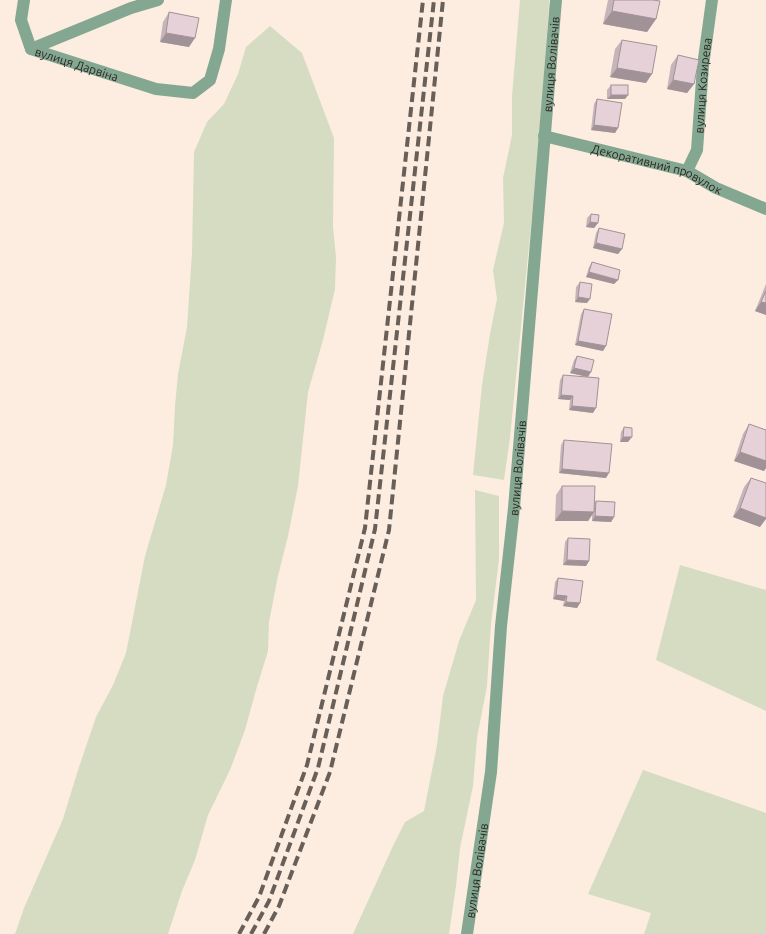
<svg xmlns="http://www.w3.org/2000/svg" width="766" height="934" viewBox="0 0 766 934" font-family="Ubuntu,sans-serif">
	<rect width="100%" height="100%" fill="#fdede1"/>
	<g fill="#d5dcc1">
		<path d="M 520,0 L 549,0 L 549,6 L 539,144 L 510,438 L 504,480 L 473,475 L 482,385 L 490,334 L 497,299 L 493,270 L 504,223 L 503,178 L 512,135 L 512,96 Z"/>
		<path d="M 270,26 L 302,53 L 334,138 L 333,227 L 336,257 L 335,289 L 323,340 L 308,392 L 298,486 L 288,536 L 278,576 L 269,622 L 268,651 L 256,690 L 245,730 L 230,770 L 208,815 L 195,860 L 182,891 L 168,934 L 15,934 L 24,908 L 63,819 L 78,770 L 96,717 L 113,685 L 126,653 L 145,556 L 166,485 L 173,445 L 175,406 L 178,374 L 187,327 L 192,253 L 194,152 L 207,122 L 224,104 L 238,74 L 246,47 Z"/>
		<path d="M 475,490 L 499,496 L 499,559 L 491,624 L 487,686 L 477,738 L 473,786 L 460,848 L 456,886 L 449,934 L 353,934 L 392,848 L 405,822 L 424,811 L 437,745 L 443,696 L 459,641 L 476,600 Z"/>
		<path d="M 680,565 L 766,590 L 766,711 L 656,660 Z"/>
		<path d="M 643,770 L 766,813 L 766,934 L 644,934 L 651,913 L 588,894 Z"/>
	</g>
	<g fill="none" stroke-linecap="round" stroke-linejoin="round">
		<g stroke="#84a792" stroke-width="12">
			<path id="s1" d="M 24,0 L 21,20 L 31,49 L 156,89 L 193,93 L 210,80 L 219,49 L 226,0"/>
			<path d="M 31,49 L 131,8 L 158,0"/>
			<path id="s2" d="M 544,136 L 687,171 L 716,188 L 766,209"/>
			<path id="s3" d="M 687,171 L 697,150 L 703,66 L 712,0"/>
		</g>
		<path stroke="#84a792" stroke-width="12" id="s4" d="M 467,934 L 491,772 L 501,626 L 514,508 L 556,0"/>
		<g stroke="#685f59" stroke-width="4" stroke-dasharray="10 5" stroke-linecap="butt">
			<path d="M 239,934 L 259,897 L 307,765 L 365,528 L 423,0"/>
			<path d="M 251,934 L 269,901 L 318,768 L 375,529 L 434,0"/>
			<path d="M 264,934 L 279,906 L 330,772 L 389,530 L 443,0"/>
		</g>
	</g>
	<g fill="#c5b4b9">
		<path d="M 608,0 L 653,0 L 656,19 L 647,32 L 603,24 Z"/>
		<path d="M 169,12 L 189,47 L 160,42 L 163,22 Z"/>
		<path d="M 622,40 L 646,83 L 610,77 L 615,49 Z"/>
		<path d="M 678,55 L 694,84 L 687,93 L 667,89 L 671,65 Z"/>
		<path d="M 611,85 L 628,95 L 625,99 L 607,99 L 607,90 Z"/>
		<path d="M 597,99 L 618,128 L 615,133 L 591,130 L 594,104 Z"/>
		<path d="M 591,214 L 598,223 L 594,228 L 586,227 L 587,218 Z"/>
		<path d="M 599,228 L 622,249 L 618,254 L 593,248 L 596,233 Z"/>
		<path d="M 592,262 L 618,280 L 614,284 L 586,277 L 589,267 Z"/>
		<path d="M 580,282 L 587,303 L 575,302 L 576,287 Z"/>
		<path d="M 766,284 L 766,315 L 755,311 Z"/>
		<path d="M 584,309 L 603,351 L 575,345 L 581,314 Z"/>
		<path d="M 577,356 L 588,377 L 570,373 L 574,360 Z"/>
		<path d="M 563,375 L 593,413 L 569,410 L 570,400 L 558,399 L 560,380 Z"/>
		<path d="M 749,424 L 766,430 L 766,468 L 764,471 L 734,461 L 743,434 Z"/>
		<path d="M 624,427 L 628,442 L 620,442 L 621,432 Z"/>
		<path d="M 564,440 L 606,478 L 559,473 L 561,445 Z"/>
		<path d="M 751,478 L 760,527 L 733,517 L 744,487 Z"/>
		<path d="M 562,486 L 594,503 L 596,501 L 614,517 L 611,522 L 592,521 L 592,515 L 588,521 L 555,521 L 556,495 Z"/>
		<path d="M 568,538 L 589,561 L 586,566 L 563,565 L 565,542 Z"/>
		<path d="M 558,578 L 580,603 L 577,608 L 563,606 L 564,601 L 553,599 L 555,582 Z"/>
	</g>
	<g fill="#a09296">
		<path d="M 612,11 L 656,19 L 647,32 L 603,24 Z"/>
		<path d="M 166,33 L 195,38 L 189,47 L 160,42 Z"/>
		<path d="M 617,68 L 652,74 L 646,83 L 610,77 Z"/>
		<path d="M 673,80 L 694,84 L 687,93 L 667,89 Z"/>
		<path d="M 611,95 L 628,95 L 625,99 L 607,99 Z"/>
		<path d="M 594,125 L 618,128 L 615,133 L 591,130 Z"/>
		<path d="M 590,222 L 598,223 L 594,228 L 586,227 Z"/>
		<path d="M 596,243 L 622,249 L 618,254 L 593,248 Z"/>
		<path d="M 589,272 L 618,280 L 614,284 L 586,277 Z"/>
		<path d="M 578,297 L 590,299 L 587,303 L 575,302 Z"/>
		<path d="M 761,302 L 766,303 L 766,315 L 755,311 Z"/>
		<path d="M 578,341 L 606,346 L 603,351 L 575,345 Z"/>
		<path d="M 574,368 L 591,372 L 588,377 L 570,373 Z"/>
		<path d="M 561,395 L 573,396 L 570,400 L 558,399 Z"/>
		<path d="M 572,406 L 596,408 L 593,413 L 569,410 Z"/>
		<path d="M 623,437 L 632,437 L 628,442 L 620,442 Z"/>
		<path d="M 740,452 L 766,461 L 766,468 L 764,471 L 734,461 Z"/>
		<path d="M 562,469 L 609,473 L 606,478 L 559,473 Z"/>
		<path d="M 740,508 L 766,518 L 766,519 L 760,527 L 733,517 Z"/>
		<path d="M 562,511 L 594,512 L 588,521 L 555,521 Z"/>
		<path d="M 595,516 L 614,517 L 611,522 L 592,521 Z"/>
		<path d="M 567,560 L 589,561 L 586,566 L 563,565 Z"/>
		<path d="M 556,595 L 567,596 L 564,601 L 553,599 Z"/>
		<path d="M 566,602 L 580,603 L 577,608 L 563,606 Z"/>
	</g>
	<g fill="#e5d1d7" stroke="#a09296">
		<path d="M 614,0 L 653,0 L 660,1 L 656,19 L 612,11 Z"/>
		<path d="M 169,12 L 199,18 L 195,38 L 166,33 Z"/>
		<path d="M 622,40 L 657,46 L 652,74 L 617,68 Z"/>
		<path d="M 678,55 L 699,60 L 694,84 L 673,80 Z"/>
		<rect x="611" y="85" width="17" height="10"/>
		<path d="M 597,99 L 622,103 L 618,128 L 594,125 Z"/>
		<path d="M 591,214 L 599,215 L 598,223 L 590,222 Z"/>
		<path d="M 599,228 L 625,234 L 622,249 L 596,243 Z"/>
		<path d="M 592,262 L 620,270 L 618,280 L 589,272 Z"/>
		<path d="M 580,282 L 592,284 L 590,299 L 578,297 Z"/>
		<path d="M 766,291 L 766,303 L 761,302 Z"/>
		<path d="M 584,309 L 612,314 L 606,346 L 578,341 Z"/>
		<path d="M 577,356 L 594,360 L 591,372 L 574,368 Z"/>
		<path d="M 563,375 L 599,378 L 596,408 L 572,406 L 573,396 L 561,395 Z"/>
		<path d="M 749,424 L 766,430 L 766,461 L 740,452 Z"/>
		<path d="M 624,427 L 632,428 L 632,437 L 623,437 Z"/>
		<path d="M 564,440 L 612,444 L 609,473 L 562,469 Z"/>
		<path d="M 751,478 L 766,483 L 766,518 L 740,508 Z"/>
		<path d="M 562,486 L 595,486 L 594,512 L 562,511 Z"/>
		<path d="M 596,501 L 615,502 L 614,517 L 595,516 Z"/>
		<path d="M 568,538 L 590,539 L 589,561 L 567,560 Z"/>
		<path d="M 558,578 L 583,581 L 580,603 L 566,602 L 567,596 L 556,595 Z"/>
	</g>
	<g text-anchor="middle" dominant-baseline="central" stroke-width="4" stroke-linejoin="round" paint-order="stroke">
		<g font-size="12" fill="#2b2521" stroke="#fff">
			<text stroke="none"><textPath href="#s1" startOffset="99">вулиця Дарвіна</textPath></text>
			<text stroke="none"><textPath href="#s4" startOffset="874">вулиця Волівачів</textPath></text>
			<text stroke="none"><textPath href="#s3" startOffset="88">вулиця Козирева</textPath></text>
			<text stroke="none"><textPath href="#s2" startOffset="118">Декоративний провулок</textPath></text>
			<text stroke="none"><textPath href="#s4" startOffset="469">вулиця Волівачів</textPath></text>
			<text stroke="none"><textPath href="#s4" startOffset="64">вулиця Волівачів</textPath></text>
		</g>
	</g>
</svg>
